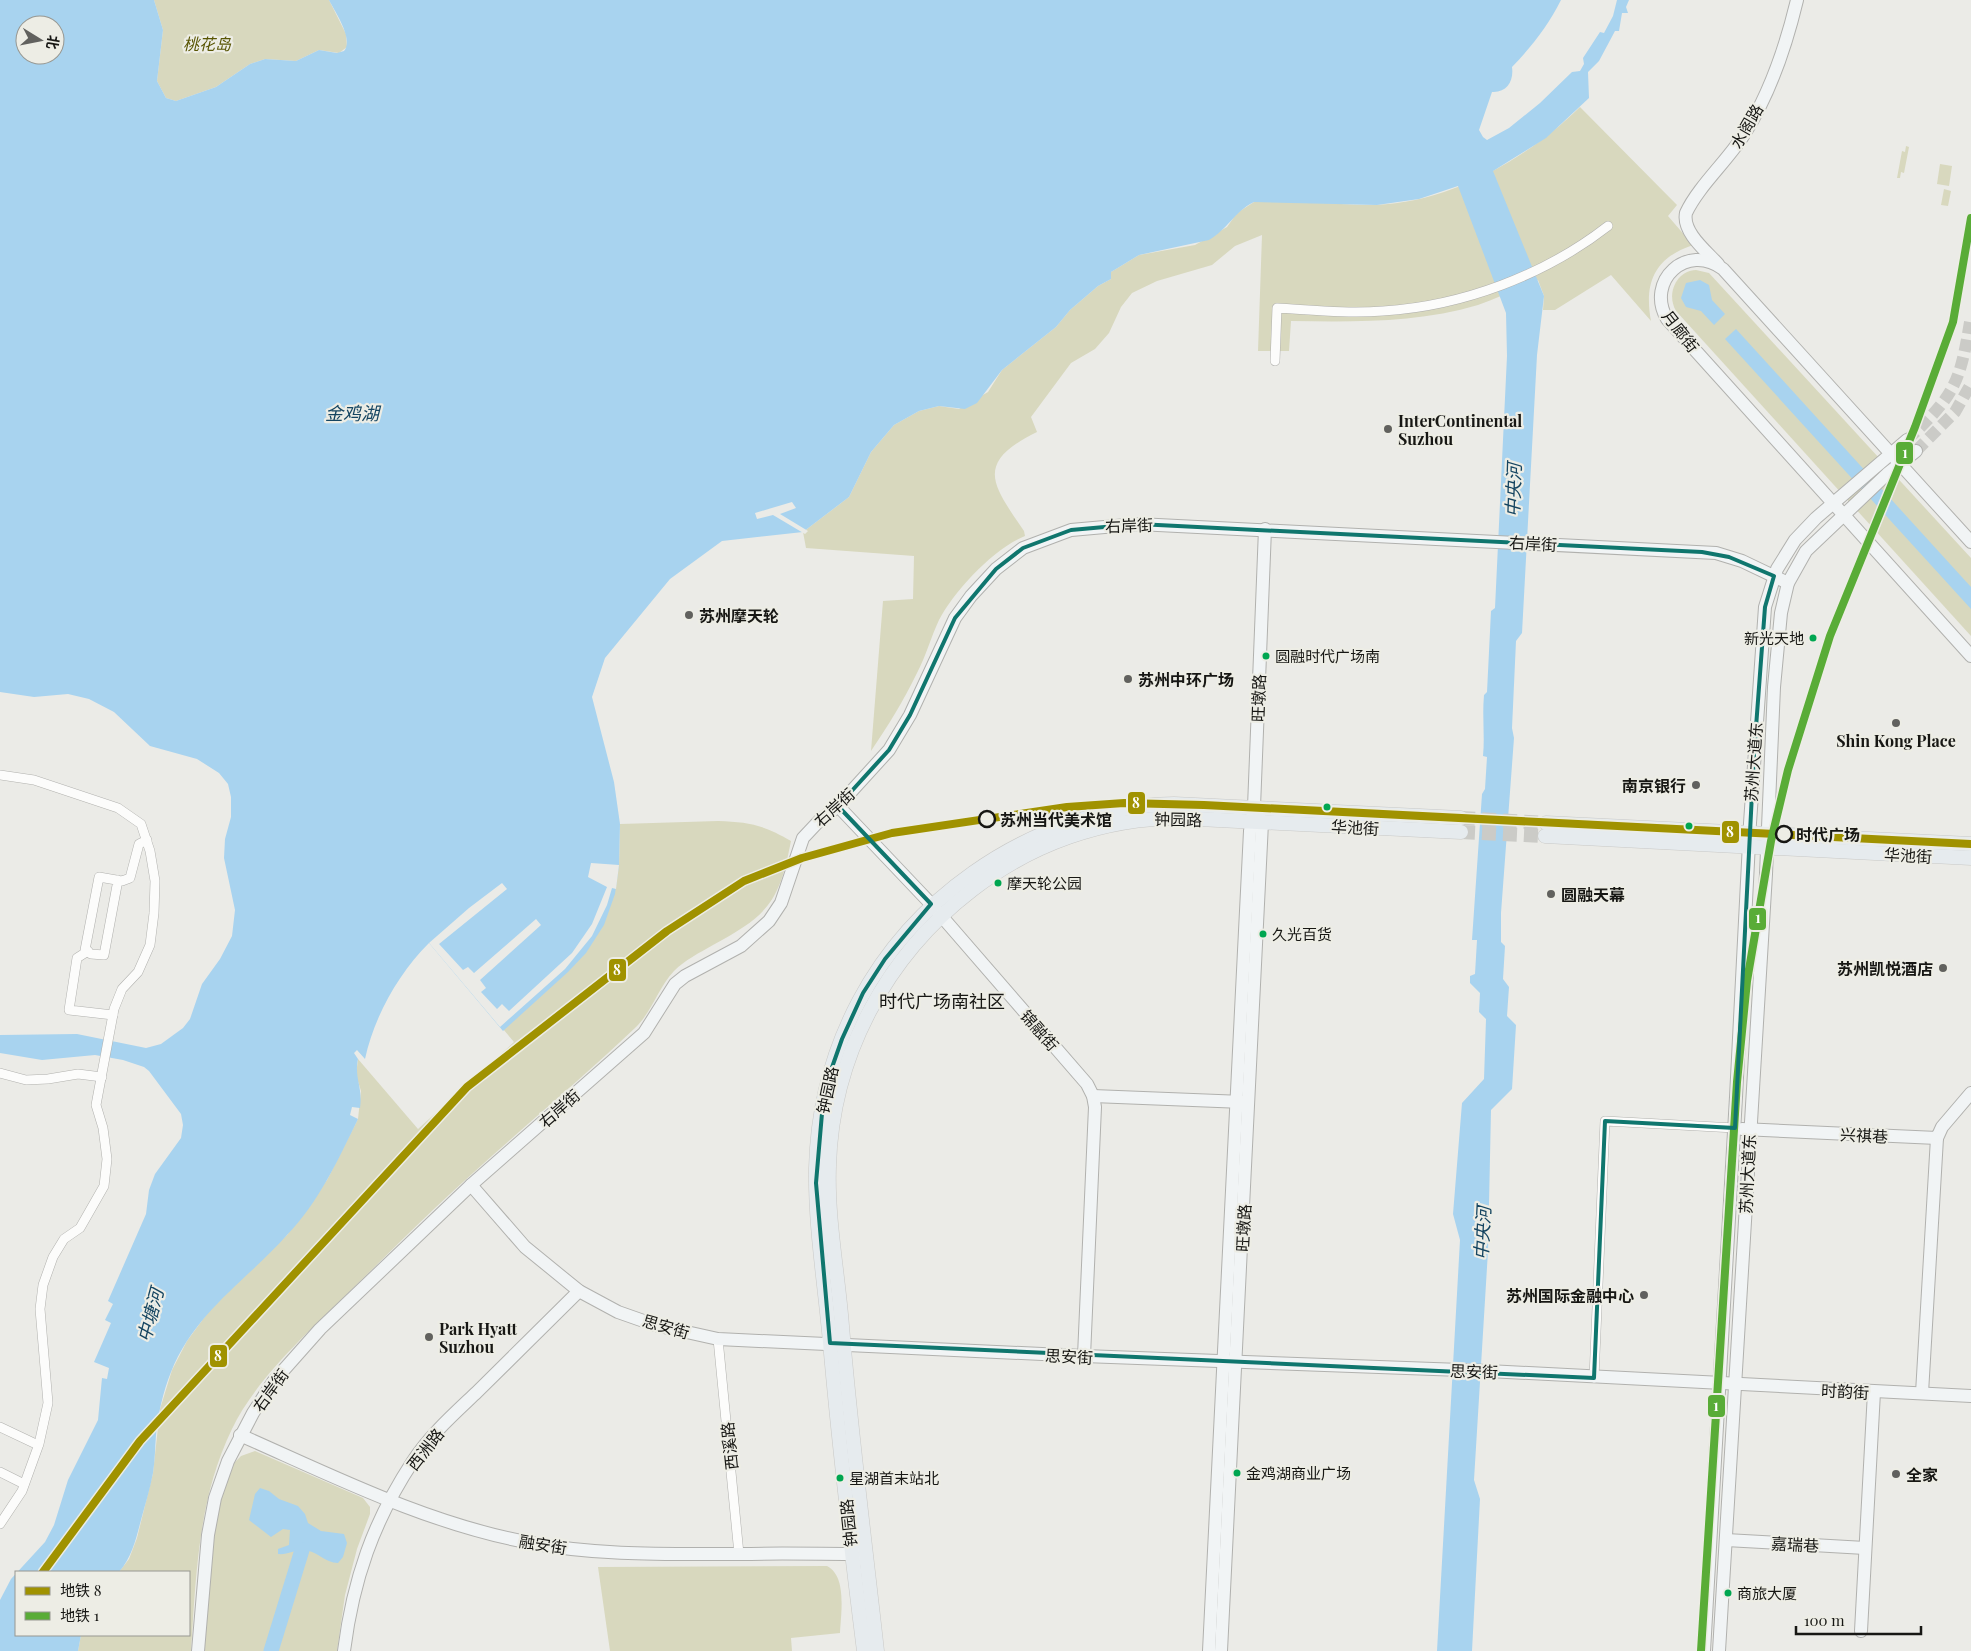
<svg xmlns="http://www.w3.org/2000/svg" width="1971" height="1651" viewBox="0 0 1971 1651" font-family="'Playfair Display','Noto Sans SC',serif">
	<rect width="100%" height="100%" fill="#ebebe7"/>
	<g fill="#d8d8be">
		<path d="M 154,0 L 329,0 L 346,34 L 347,47 L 339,53 L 319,50 L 296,61 L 265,59 L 250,64 L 216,87 L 176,101 L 166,98 L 157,81 L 163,30 Z"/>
		<path d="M 1580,107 L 1677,205 L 1668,216 L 1693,245 C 1654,258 1644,283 1651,321 L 1611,275 L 1555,310 L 1543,310 L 1544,296 L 1538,280 C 1518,288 1498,298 1478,305 C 1418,323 1353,322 1291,321 L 1289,351 L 1258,351 L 1262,235 L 1235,246 L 1212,265 L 1157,281 L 1132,293 L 1121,307 L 1109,333 L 1095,349 L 1071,363 L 1031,417 L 1037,432 C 974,463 992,484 1024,531 L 1025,536 C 994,548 954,591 939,620 C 931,637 926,656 917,673 C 904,700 888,726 871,751 L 883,601 L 913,599 L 914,556 L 806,548 L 803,532 L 849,497 L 871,452 L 894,425 L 919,411 L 939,406 L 959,409 L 988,392 L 1002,370 L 1056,327 L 1070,310 L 1098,286 L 1111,279 L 1111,272 L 1139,255 L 1195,245 L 1227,227 L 1237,213 L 1254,202 C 1292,198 1337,206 1376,205 C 1451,202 1527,159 1580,107 Z"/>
		<path d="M 1906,146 L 1909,147 L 1904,173 L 1901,172 L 1900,178 L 1897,178 L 1902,151 L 1905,152 Z"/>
		<path d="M 1940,164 L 1952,166 L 1949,186 L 1937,184 Z"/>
		<path d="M 1944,189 L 1951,191 L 1948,206 L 1941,205 Z"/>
		<path d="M 1696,270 L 1709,273 L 1971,558 L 1971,636 L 1676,311 C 1666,294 1676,271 1696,270 Z"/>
		<path d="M 718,821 C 749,822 764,825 791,841 C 779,903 768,915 713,945 C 699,953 685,960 674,971 C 658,988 652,1012 635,1028 C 570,1090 500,1146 435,1208 C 405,1236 377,1265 348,1293 C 309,1331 255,1380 232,1429 C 198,1499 196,1575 191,1651 L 78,1651 L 81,1635 L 189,1635 L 189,1572 L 119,1572 L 129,1559 L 137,1538 L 153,1473 L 160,1409 L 172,1370 L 187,1341 L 209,1311 L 235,1283 L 287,1235 L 327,1180 L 358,1119 L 361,1091 L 356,1075 L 358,1059 L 418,1129 L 514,1042 L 498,1023 L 619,865 L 620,824 Z"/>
		<path d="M 255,1451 L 363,1498 L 370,1507 L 370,1514 L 357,1549 L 345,1595 L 337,1651 L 202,1651 L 215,1519 L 229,1468 L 241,1456 Z"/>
		<path d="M 827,1566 C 847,1576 841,1613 840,1633 L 791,1638 L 792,1651 L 610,1651 L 598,1567 Z"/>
	</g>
	<g fill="#a8d3ef" fill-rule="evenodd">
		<path d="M 0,0 L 154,0 L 163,30 L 157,81 L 166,98 L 176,101 L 216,87 L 250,64 L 265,59 L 296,61 L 319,50 L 337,53 L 344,51 C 354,39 335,12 329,0 L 1561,0 C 1548,26 1532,46 1512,67 C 1514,81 1507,93 1492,92 L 1479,130 L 1483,137 L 1487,140 L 1509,128 L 1540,103 L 1572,72 L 1580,71 L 1584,64 L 1583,58 L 1600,32 L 1604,33 L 1613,16 L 1617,0 L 1629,0 L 1626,7 L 1628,13 L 1622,13 L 1619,31 L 1615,31 L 1599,61 L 1588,72 L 1589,98 L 1546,138 L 1493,171 L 1544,296 L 1537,355 L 1522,633 L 1516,641 L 1512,728 L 1514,738 L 1501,913 L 1501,942 L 1505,946 L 1503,979 L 1509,987 L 1507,1016 L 1516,1025 L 1512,1089 L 1491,1110 L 1488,1251 L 1474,1480 L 1480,1499 L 1472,1651 L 1437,1651 L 1460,1240 L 1453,1214 L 1462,1103 L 1484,1079 L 1486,1019 L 1479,1012 L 1480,993 L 1470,983 L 1470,976 L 1475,974 L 1477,940 L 1472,940 L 1482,794 L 1485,789 L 1487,757 L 1483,756 C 1485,735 1482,717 1484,695 L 1487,692 L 1491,611 L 1495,608 L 1507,356 L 1506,313 L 1458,186 L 1419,199 L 1377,205 L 1254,202 C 1235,211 1227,230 1209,240 L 1139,255 L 1111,272 L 1111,279 L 1098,286 L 1070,310 L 1056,327 L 1002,370 L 977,403 L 965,409 L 939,406 L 919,411 L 894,425 L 871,452 L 849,497 L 803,532 L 722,541 L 670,579 L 605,658 L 592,697 L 614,782 L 620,824 L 619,865 L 615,894 L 604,925 L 586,953 L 568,972 L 503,1031 L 429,943 C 398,974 374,1017 365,1059 L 357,1050 L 354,1053 L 358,1059 C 354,1078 363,1087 360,1108 L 352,1107 L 350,1115 L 358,1119 C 338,1160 319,1202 287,1235 C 246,1281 195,1312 171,1372 C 163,1392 158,1414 156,1435 C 155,1448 155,1460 153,1473 C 150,1489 145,1505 141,1520 C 136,1539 132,1557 119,1572 L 16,1572 L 16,1635 L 81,1635 L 78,1651 L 0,1651 L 0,1600 L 11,1579 L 45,1542 L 54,1525 L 68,1480 L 98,1420 L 102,1378 L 107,1379 L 109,1368 L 94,1362 L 111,1323 L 105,1320 L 113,1304 L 108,1301 L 146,1214 L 149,1190 L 155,1174 L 181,1138 L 183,1125 L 181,1114 L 149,1071 L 144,1067 L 123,1060 L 95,1055 L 42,1060 L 0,1053 L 0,1035 L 77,1034 L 146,1048 L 161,1044 L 183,1028 L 190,1019 L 202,984 L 220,959 L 232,936 L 235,910 L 224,858 L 225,839 L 231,817 L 231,797 L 228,784 L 219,773 L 197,759 L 150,746 L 114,712 L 89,699 L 68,694 L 34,697 L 0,692 ZM 25,25 L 55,25 L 55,55 L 25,55 Z"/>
		<path d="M 1700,280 L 1709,285 L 1712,300 L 1725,314 L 1714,325 L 1701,311 L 1686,307 L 1681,298 L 1686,283 Z"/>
		<path d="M 1736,329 L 1971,587 L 1971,609 L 1725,339 Z"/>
		<path d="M 260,1488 L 269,1491 L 279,1499 L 298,1506 L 305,1514 L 308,1523 L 321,1531 L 344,1534 L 347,1543 L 343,1557 L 338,1563 C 325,1563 316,1550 303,1550 C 295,1550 287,1555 278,1554 L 278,1549 L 289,1545 L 290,1530 L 283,1529 L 271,1537 L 249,1520 L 255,1494 Z"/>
	</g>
	<g fill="#ebebe7">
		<path d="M 792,502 L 796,508 L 780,514 L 808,531 L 805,534 L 773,515 L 757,519 L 755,513 Z"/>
		<path d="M 591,863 L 619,865 L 616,889 L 612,888 L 607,905 L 592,936 L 565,969 L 500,1027 L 429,943 L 469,908 L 502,883 L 507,889 L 439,944 L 463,970 L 468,967 L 474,973 L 536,919 L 541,925 L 480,980 L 486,988 L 481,992 L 497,1009 L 502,1004 L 509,1011 L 572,953 L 592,924 L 607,887 L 588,877 Z"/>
	</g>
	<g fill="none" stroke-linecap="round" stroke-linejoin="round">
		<path stroke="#a8d3ef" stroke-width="15" d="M 271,1651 L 302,1550"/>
		<g stroke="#cbcbc7" stroke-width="12" stroke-dasharray="12 6" stroke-linecap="butt">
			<path d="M 1907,440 C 1956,394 1960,383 1971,316"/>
			<path d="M 1916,451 L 1955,412 L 1971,384"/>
		</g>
		<g stroke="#cbcbc7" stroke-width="14" stroke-dasharray="14 7" stroke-linecap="butt">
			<path d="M 1461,818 L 1546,823"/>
			<path d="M 1461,832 L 1545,836"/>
		</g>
		<defs>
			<g id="street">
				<path d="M 1275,361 L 1277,308 C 1312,310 1348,314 1383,311 C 1463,306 1545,275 1608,226"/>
				<path d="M 0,775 L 34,780 L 118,808 L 141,824 L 150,851 L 155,881 L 154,913 L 150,945 L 138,972 L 122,989 L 114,1009 L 96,1105 L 103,1128 L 107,1159 L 104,1186 L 80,1228 L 64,1239 L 53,1257 L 43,1285 L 40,1309 L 48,1403 L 39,1444 L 22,1491 L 0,1524"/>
				<path d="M 118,880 L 104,955 L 91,954 L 85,950 L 99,877 L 122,881 L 130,878 L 139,844 L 147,840"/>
				<path d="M 88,951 L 77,958 L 69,1010 L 113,1015"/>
				<path d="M 0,1073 L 26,1080 L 48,1079 L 78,1074 L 102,1077"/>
				<path d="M 718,1339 L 739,1554"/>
				<path d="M 1594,1378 L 1605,1121 L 1735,1128"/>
				<path d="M 0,1427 L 38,1445"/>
				<path d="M 0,1472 L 24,1484"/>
			</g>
			<g id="secondary">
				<path d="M 1718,264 C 1706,251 1682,232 1686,213 C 1698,187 1727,161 1743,136 C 1769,96 1786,46 1797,0"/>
				<path d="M 1971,542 L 1723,269 C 1687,242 1645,281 1667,319 L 1971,656"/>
				<path d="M 838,806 L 931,904 L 1087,1084 L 1093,1096 L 1095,1107 L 1084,1356"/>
				<path d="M 1093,1096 L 1243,1102"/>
				<path d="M 1742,1129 L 1937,1138 L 1942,1127 L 1971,1093"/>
				<path d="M 471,1185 L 525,1247 L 579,1291 L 618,1312 L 655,1325 L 718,1339 L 1084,1356 L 1488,1371 L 1971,1396"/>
				<path d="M 1922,1393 L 1937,1138"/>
				<path d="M 240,1435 C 333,1476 426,1523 526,1542 C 597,1556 668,1554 740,1554 C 781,1553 821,1554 861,1554"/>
				<path d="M 1726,1540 L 1865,1548"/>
				<path d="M 1861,1631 L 1874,1392"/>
				<path d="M 198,1651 L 208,1535 L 215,1498 L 228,1461 L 253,1413 L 273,1382 L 320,1329 L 471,1185 L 644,1033 L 675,984 L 685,976 L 741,946 L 769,921 L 781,903 L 803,838 L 819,821 L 838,806 L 889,750 L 910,715 L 955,618 L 971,596 L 996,569 L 1023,548 L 1071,530 L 1138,524 L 1716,553 L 1742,561 L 1788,583"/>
				<path d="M 344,1651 C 353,1580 373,1522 413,1461 C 430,1435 455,1413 477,1392 C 511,1358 545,1325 579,1291"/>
				<path d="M 1209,1651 L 1250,831 L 1254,807 L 1265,529"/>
				<path d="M 1221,1651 L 1262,823 L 1257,813"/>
				<path d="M 1704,1651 L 1736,1097 L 1750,823 L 1765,607 L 1777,569 L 1795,540 L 1816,518 L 1907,440"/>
				<path d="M 1719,1651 L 1766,874 L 1774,687 L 1781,613 L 1788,583 L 1806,551 L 1887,474 L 1916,451"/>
			</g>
			<g id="primary">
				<path d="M 1546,823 L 1971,844"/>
				<path d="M 1545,836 L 1971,858"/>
				<path d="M 864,1651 C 851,1548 839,1445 830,1342 C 825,1285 815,1226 816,1168 C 819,1048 875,942 973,873 C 1029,833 1104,805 1174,804 L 1461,818"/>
				<path d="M 877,1651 C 865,1543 851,1434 842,1326 C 838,1273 827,1219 829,1166 C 832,1056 886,956 972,890 C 1031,844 1104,818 1179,818 L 1461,832"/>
			</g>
		</defs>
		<use href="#street" stroke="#b1b1ae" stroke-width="10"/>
		<use href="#secondary" stroke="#b1b1ae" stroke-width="14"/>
		<use href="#primary" stroke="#c9c9c7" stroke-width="15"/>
		<use href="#street" stroke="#fcfcfb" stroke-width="9"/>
		<use href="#secondary" stroke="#f1f4f5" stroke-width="12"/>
		<use href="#primary" stroke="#e6ebee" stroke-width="14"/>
		<defs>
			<path id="metro-1" d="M 43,1572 L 140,1441 L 467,1087 L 667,931 L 744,881 L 802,858 L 892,833 L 1067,807 L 1124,803 L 1204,805 L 1971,844"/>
			<path id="metro-2" d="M 1701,1651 L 1737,1082 L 1747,981 L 1771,841 L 1788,770 L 1830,636 L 1915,427 L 1953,322 L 1971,218"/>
		</defs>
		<use href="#metro-1" stroke="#edede5" stroke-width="11"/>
		<use href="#metro-2" stroke="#edede5" stroke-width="11"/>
		<use href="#metro-1" stroke="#a09200" stroke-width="8"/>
		<use href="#metro-2" stroke="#59ac37" stroke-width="8"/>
	</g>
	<path fill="none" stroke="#0f766e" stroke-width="4" stroke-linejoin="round" d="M 1138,524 L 1702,552 L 1729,557 L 1774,576 L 1765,607 L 1754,754 L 1735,1128 L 1605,1121 L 1594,1378 L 830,1343 L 816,1183 L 824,1090 L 842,1039 L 863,993 L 885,959 L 931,904 L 838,806 L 889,750 L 910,715 L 955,618 L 996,569 L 1023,548 L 1071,530 Z"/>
	<g fill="#61615e" stroke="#edede5" stroke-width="2">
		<circle cx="1388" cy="429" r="5"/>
		<circle cx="689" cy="615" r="5"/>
		<circle cx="1128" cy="679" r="5"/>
		<circle cx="1896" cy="723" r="5"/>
		<circle cx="1696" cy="785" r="5"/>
		<circle cx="1551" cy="894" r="5"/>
		<circle cx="1943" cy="968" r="5"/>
		<circle cx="1644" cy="1295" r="5"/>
		<circle cx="429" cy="1337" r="5"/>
		<circle cx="1896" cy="1474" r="5"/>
	</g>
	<g fill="#00a651" stroke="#edede5" stroke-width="2">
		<circle cx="1813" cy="638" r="4.5"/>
		<circle cx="1266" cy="656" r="4.5"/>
		<circle cx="1327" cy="807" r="4.5"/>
		<circle cx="1689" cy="826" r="4.5"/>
		<circle cx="998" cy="883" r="4.5"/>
		<circle cx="1263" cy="934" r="4.5"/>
		<circle cx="1237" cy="1473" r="4.5"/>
		<circle cx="840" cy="1478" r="4.5"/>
		<circle cx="1728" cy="1593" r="4.5"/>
	</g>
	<g fill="#edede5" stroke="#171714" stroke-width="2.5">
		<circle cx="987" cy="819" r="8"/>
		<circle cx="1784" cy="834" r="8"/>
	</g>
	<g text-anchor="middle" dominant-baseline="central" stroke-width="4.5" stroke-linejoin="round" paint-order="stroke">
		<g font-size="15" fill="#171714" stroke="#edede5" text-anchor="start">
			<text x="1804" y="638" text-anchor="end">新光天地</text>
			<text x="1275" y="656">圆融时代广场南</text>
			<text x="1007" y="883">摩天轮公园</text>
			<text x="1272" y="934">久光百货</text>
			<text x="1246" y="1473">金鸡湖商业广场</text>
			<text x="849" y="1478">星湖首末站北</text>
			<text x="1737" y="1593">商旅大厦</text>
		</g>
		<g font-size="16" font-style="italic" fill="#595604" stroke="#edede5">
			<text x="207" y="43">桃花岛</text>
		</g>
		<g font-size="16" fill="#171714" stroke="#edede5">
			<text transform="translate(1746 126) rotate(-60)">水阁路</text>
			<text transform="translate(1681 331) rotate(52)">月廊街</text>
			<text transform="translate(1129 525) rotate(-2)">右岸街</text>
			<text transform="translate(1533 543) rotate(3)">右岸街</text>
			<text transform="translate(1258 698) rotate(-88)">旺墩路</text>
			<text transform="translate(1753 762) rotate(-86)">苏州大道东</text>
			<text transform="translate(834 807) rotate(-42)">右岸街</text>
			<text transform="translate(1178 819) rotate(1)">钟园路</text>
			<text transform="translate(1355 827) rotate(3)">华池街</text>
			<text transform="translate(1908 855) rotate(3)">华池街</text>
			<text transform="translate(1040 1030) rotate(49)">锦融街</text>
			<text transform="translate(827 1090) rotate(-78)">钟园路</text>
			<text transform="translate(559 1108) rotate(-41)">右岸街</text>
			<text transform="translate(1864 1135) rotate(3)">兴祺巷</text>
			<text transform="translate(1747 1174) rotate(-87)">苏州大道东</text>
			<text transform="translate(1243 1228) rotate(-87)">旺墩路</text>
			<text transform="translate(666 1326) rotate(16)">思安街</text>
			<text transform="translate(1069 1356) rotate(3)">思安街</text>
			<text transform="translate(1474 1371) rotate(2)">思安街</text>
			<text transform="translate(270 1390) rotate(-54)">右岸街</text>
			<text transform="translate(1845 1391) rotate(3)">时韵街</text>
			<text transform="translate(729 1446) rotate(-96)">西溪路</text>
			<text transform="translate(425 1449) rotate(-52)">西洲路</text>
			<text transform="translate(848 1523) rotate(-96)">钟园路</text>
			<text transform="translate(543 1544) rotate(9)">融安街</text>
			<text transform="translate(1795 1544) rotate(3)">嘉瑞巷</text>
		</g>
		<g font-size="16" font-weight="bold" fill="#171714" stroke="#edede5" text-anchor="start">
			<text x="1398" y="420">InterContinental<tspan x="1398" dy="18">Suzhou</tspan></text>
			<text x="699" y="615">苏州摩天轮</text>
			<text x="1138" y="679">苏州中环广场</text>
			<text x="1896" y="740" text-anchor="middle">Shin Kong Place</text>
			<text x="1686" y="785" text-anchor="end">南京银行</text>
			<text x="1561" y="894">圆融天幕</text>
			<text x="1933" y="968" text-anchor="end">苏州凯悦酒店</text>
			<text x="1634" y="1295" text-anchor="end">苏州国际金融中心</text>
			<text x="439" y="1328">Park Hyatt<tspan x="439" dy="18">Suzhou</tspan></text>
			<text x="1906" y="1474">全家</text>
		</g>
		<g font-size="16" font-weight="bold" fill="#171714" stroke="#edede5" text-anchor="start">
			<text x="1000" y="819">苏州当代美术馆</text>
			<text x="1796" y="834">时代广场</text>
		</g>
		<g font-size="18" font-style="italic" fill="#154561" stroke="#edede5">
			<text x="352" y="413">金鸡湖</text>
			<text transform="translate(1513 490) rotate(-88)">中央河</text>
			<text transform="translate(1482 1233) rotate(-87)">中央河</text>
			<text transform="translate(150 1315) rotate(-75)">中塘河</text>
		</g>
		<g font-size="18" fill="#171714" stroke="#edede5">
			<text x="942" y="1001">时代广场南社区</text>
		</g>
	</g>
	<g stroke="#edede5" stroke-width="2">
		<rect x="1895" y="441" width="19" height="24" rx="5" fill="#59ac37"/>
		<rect x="1127" y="791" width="19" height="24" rx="5" fill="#a09200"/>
		<rect x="1721" y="820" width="19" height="24" rx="5" fill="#a09200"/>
		<rect x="1748" y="907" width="19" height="24" rx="5" fill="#59ac37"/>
		<rect x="608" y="958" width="19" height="24" rx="5" fill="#a09200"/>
		<rect x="209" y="1344" width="19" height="24" rx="5" fill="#a09200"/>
		<rect x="1707" y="1394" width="19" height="24" rx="5" fill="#59ac37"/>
	</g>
	<g font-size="14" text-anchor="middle" font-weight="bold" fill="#fff">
		<text x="1905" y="458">1</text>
		<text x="1136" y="808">8</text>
		<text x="1730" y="837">8</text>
		<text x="1758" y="923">1</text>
		<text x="617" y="975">8</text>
		<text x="218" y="1361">8</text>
		<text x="1716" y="1411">1</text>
	</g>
	<rect x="15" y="1571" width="175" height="65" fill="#edede5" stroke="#979791"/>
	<rect x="25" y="1587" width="25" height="8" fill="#a09200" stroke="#979791"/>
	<text x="60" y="1596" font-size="15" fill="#171714">地铁 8</text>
	<rect x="25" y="1612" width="25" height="8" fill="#59ac37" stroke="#979791"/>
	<text x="60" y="1621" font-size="15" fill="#171714">地铁 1</text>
	<g transform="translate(40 40) rotate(100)"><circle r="24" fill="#edede5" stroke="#979791"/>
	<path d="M0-4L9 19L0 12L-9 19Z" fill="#61615e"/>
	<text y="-8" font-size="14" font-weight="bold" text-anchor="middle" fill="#171714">北</text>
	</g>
	<path d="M1796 1626v8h125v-8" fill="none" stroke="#171714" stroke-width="2.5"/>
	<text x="1804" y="1626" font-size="15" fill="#171714" stroke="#edede5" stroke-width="4" paint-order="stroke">100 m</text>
</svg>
